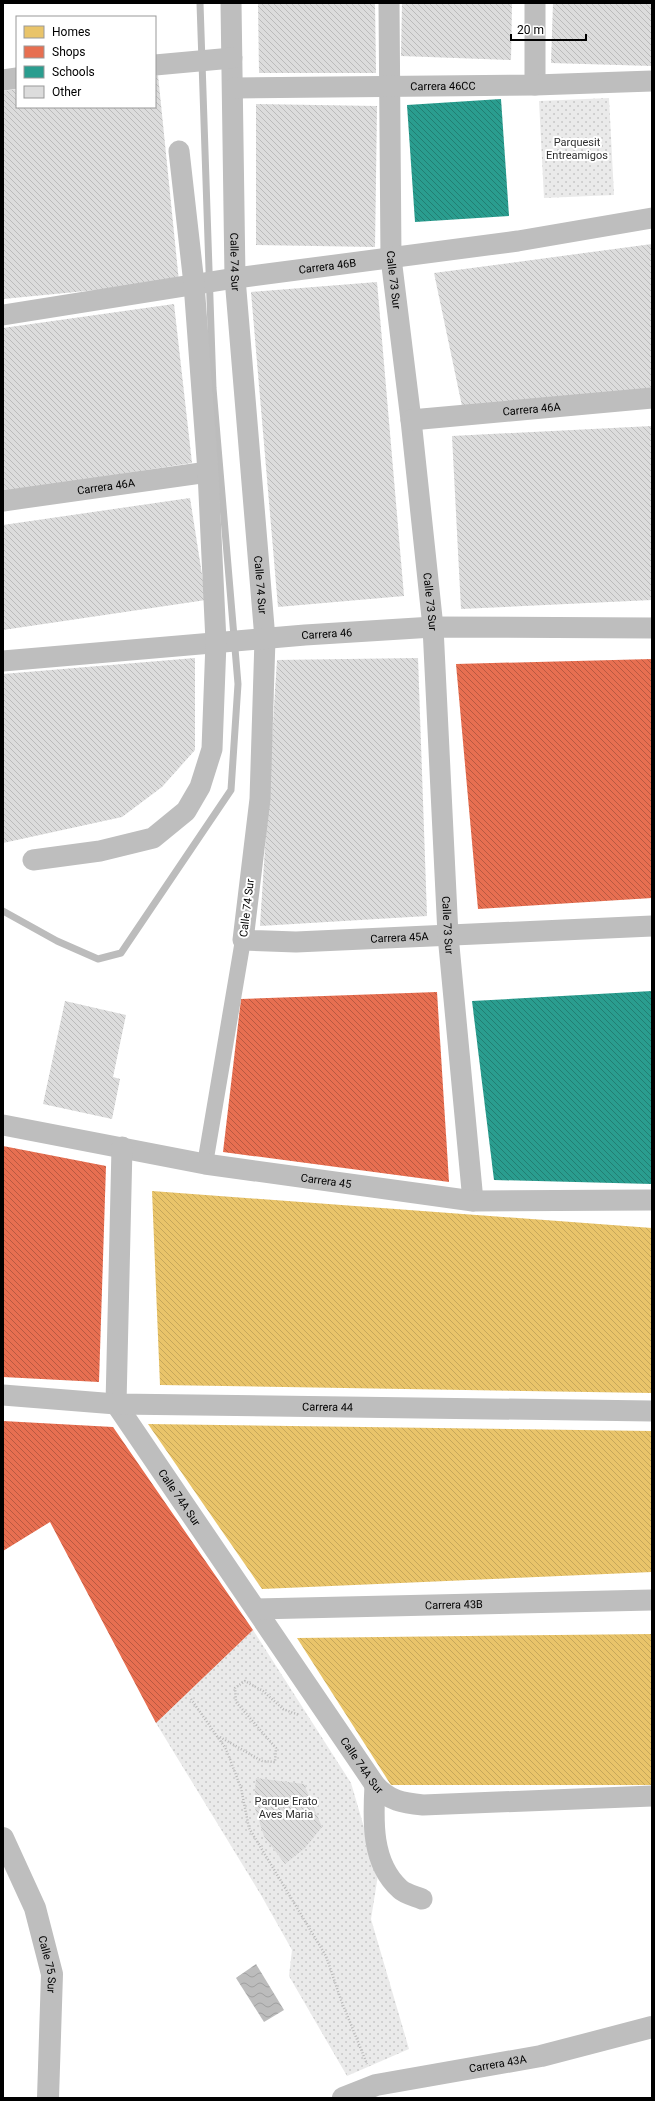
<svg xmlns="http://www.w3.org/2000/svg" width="655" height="2101" viewBox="0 0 655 2101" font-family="Roboto,sans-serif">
	<defs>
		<pattern id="grass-dots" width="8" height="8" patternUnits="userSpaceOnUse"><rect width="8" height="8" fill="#eaeaea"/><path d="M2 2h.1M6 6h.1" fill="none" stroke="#c7c7c7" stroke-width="1.8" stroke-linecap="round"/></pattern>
		<pattern id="water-waves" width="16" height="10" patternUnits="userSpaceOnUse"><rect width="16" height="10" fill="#bcbcbc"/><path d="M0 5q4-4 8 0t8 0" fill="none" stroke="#a0a0a0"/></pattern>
		<pattern id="homes-back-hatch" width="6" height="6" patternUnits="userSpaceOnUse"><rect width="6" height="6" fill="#e9c46a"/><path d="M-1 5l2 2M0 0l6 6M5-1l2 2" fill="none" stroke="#c6a75a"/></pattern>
		<pattern id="shops-back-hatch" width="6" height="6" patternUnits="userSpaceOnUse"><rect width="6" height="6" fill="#e76f51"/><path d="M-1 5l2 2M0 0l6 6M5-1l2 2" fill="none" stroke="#b95941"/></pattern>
		<pattern id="schools-back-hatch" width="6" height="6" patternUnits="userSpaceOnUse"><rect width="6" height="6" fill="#2a9d8f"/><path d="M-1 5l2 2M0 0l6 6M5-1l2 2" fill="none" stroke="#227e72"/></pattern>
		<pattern id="building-back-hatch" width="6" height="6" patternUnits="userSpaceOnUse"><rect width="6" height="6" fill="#dcdcdc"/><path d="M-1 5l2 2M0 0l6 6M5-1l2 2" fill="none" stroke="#bbb"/></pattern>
	</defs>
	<rect width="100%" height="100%" fill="#fff"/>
	<g fill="url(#grass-dots)">
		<path d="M 609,98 L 614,195 L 544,198 L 539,101 Z"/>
		<path d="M 253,1630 L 351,1783 L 378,1875 L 371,1919 L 409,2049 L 347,2076 L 289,1976 L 292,1950 L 261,1895 L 156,1723 Z"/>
	</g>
	<path fill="url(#water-waves)" d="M 256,1964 L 284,2010 L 264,2022 L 236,1978 Z"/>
	<g fill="url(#homes-back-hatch)">
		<path d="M 152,1191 L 652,1228 L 652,1393 L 160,1385 Z"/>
		<path d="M 148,1424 L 652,1431 L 652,1572 L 262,1589 Z"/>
		<path d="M 652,1634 L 652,1785 L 391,1785 L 297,1638 Z"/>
	</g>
	<g fill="url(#shops-back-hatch)">
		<path d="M 652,659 L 652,898 L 478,909 L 456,664 Z"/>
		<path d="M 437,992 L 449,1182 L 223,1152 L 241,999 Z"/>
		<path d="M 3,1146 L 106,1166 L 99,1382 L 3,1377 Z"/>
		<path d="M 3,1421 L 113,1427 L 253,1630 L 156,1723 L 50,1522 L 3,1551 Z"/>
	</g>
	<g fill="url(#schools-back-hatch)">
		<path d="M 501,99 L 509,216 L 415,222 L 407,105 Z"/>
		<path d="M 652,991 L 652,1184 L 494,1180 L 472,1001 Z"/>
	</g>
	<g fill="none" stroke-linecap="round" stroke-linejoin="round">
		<path stroke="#bcbcbc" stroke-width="7" d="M 3,911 L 57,941 L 98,959 L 121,953 L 231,790 L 238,684 L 213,388 L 200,3"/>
	</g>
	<g fill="url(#building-back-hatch)">
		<path d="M 258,3 L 375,3 L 376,73 L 259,73 Z"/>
		<path d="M 402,3 L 512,3 L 511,60 L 401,56 Z"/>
		<path d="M 553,3 L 652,3 L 652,66 L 551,63 Z"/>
		<path d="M 158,75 L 179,282 L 3,299 L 3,91 L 17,89 L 17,107 L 155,107 L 155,76 Z"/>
		<path d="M 256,104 L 377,106 L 375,247 L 256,245 Z"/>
		<path d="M 652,244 L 652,389 L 462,406 L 434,273 Z"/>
		<path d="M 377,282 L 404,596 L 278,607 L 251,292 Z"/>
		<path d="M 174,304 L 192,463 L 3,492 L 3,328 Z"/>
		<path d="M 652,426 L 652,600 L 461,609 L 452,436 Z"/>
		<path d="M 190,498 L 206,600 L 3,630 L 3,525 Z"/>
		<path d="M 195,658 L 195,750 L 162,787 L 122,817 L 3,843 L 3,674 Z"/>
		<path d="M 418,658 L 427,916 L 260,926 L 277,660 Z"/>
		<path d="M 65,1001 L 126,1015 L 113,1077 L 120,1079 L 112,1119 L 43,1104 Z"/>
		<path d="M 256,1778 L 304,1784 L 322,1827 L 305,1848 L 285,1864 L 264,1836 L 254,1805 Z"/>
	</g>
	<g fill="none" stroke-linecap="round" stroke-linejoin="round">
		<g stroke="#b8b8b8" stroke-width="2.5" stroke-dasharray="1 2" stroke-linecap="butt">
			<path d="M 191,1699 L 226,1749 L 241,1788 L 249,1828 L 326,1956 L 341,2000 L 367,2064"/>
			<path d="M 220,1737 L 262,1761 L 275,1762 L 276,1748 L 236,1702 L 235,1688 L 245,1681 L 263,1691 L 283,1709 L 299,1715"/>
		</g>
		<path stroke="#bebebe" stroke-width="16" d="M 205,1164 L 243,940"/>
		<g stroke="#bebebe" stroke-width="21">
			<path id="s1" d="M 231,3 L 235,278 L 265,639 L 260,799 L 243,940 L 296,942 L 652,926"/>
			<path id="s2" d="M 389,3 L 391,258 L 411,420 L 433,627 L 448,935 L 473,1201"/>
			<path d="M 535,3 L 535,85"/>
			<path d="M 155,65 L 232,58"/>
			<path d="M 3,80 L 17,78"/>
			<path id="s3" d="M 234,88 L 535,85 L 652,81"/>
			<path id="s4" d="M 3,315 L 229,279 L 518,241 L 652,218"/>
			<path id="s5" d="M 411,420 L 652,398"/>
			<path id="s6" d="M 3,501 L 208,472"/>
			<path id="s7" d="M 3,661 L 305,635 L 433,627 L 652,628"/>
			<path d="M 33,860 L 100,851 L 153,838 L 186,811 L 200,787 L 212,749 L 216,642 L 208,472 L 194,284 L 179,151"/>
			<path id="s8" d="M 3,1125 L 205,1164 L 473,1201 L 652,1200"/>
			<path id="s9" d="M 122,1147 L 116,1404 L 375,1785 C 389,1801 403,1803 423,1805 L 652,1796"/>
			<path id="s10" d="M 3,1395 L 116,1404 L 652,1411"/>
			<path id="s11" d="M 256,1609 L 652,1600"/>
			<path d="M 375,1785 C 373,1820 371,1863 400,1889 C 405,1894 415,1896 422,1899"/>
		</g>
		<g stroke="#bebebe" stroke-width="22">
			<path id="s12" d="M 3,1838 L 35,1908 L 52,1974 L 48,2098"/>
			<path id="s13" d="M 343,2098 L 376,2085 L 541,2056 L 652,2027"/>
		</g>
	</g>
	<g text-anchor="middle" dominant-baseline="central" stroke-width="4" stroke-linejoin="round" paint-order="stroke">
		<g font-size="11" fill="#000" stroke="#fff">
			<text stroke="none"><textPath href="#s3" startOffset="209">Carrera 46CC</textPath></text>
			<text stroke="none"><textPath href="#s1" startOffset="259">Calle 74 Sur</textPath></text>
			<text stroke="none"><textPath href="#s4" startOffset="328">Carrera 46B</textPath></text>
			<text stroke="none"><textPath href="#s2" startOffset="277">Calle 73 Sur</textPath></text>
			<text stroke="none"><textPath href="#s5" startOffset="121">Carrera 46A</textPath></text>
			<text stroke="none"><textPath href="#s6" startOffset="104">Carrera 46A</textPath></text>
			<text stroke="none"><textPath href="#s1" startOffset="583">Calle 74 Sur</textPath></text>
			<text stroke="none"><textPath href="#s2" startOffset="601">Calle 73 Sur</textPath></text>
			<text stroke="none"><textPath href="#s7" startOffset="325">Carrera 46</textPath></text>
			<text transform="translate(247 908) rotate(-83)">Calle 74 Sur</text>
			<text stroke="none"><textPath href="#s2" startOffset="925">Calle 73 Sur</textPath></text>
			<text stroke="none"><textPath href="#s1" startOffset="1096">Carrera 45A</textPath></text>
			<text stroke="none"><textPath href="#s8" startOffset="328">Carrera 45</textPath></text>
			<text stroke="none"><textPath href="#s10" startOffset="325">Carrera 44</textPath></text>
			<text stroke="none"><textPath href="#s9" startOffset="370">Calle 74A Sur</textPath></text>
			<text stroke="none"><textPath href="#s11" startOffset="198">Carrera 43B</textPath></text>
			<text stroke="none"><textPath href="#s9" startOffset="694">Calle 74A Sur</textPath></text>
			<text stroke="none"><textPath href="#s12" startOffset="135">Calle 75 Sur</textPath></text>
			<text stroke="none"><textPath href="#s13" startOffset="159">Carrera 43A</textPath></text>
		</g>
		<g font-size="11" fill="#2f2f2f" stroke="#fff">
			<text x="577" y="142">Parquesit<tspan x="577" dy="13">Entreamigos</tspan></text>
			<text x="286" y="1801">Parque Erato<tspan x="286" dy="13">Aves Maria</tspan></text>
		</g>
	</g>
	<rect width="655" height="2101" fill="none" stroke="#000000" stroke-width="8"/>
	<rect x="16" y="16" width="140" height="92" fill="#ffffff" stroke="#999999"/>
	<rect x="24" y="26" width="20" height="12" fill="#e9c46a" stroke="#999999"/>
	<text x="52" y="36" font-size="12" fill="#000000">Homes</text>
	<rect x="24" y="46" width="20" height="12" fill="#e76f51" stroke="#999999"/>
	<text x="52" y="56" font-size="12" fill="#000000">Shops</text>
	<rect x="24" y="66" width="20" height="12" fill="#2a9d8f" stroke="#999999"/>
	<text x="52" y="76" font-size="12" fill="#000000">Schools</text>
	<rect x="24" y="86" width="20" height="12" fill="#dcdcdc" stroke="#999999"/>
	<text x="52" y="96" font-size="12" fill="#000000">Other</text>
	<path d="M511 34v6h75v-6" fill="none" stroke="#000000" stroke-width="2"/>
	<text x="517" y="34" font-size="12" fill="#000000" stroke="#ffffff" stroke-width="3" paint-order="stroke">20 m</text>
</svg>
